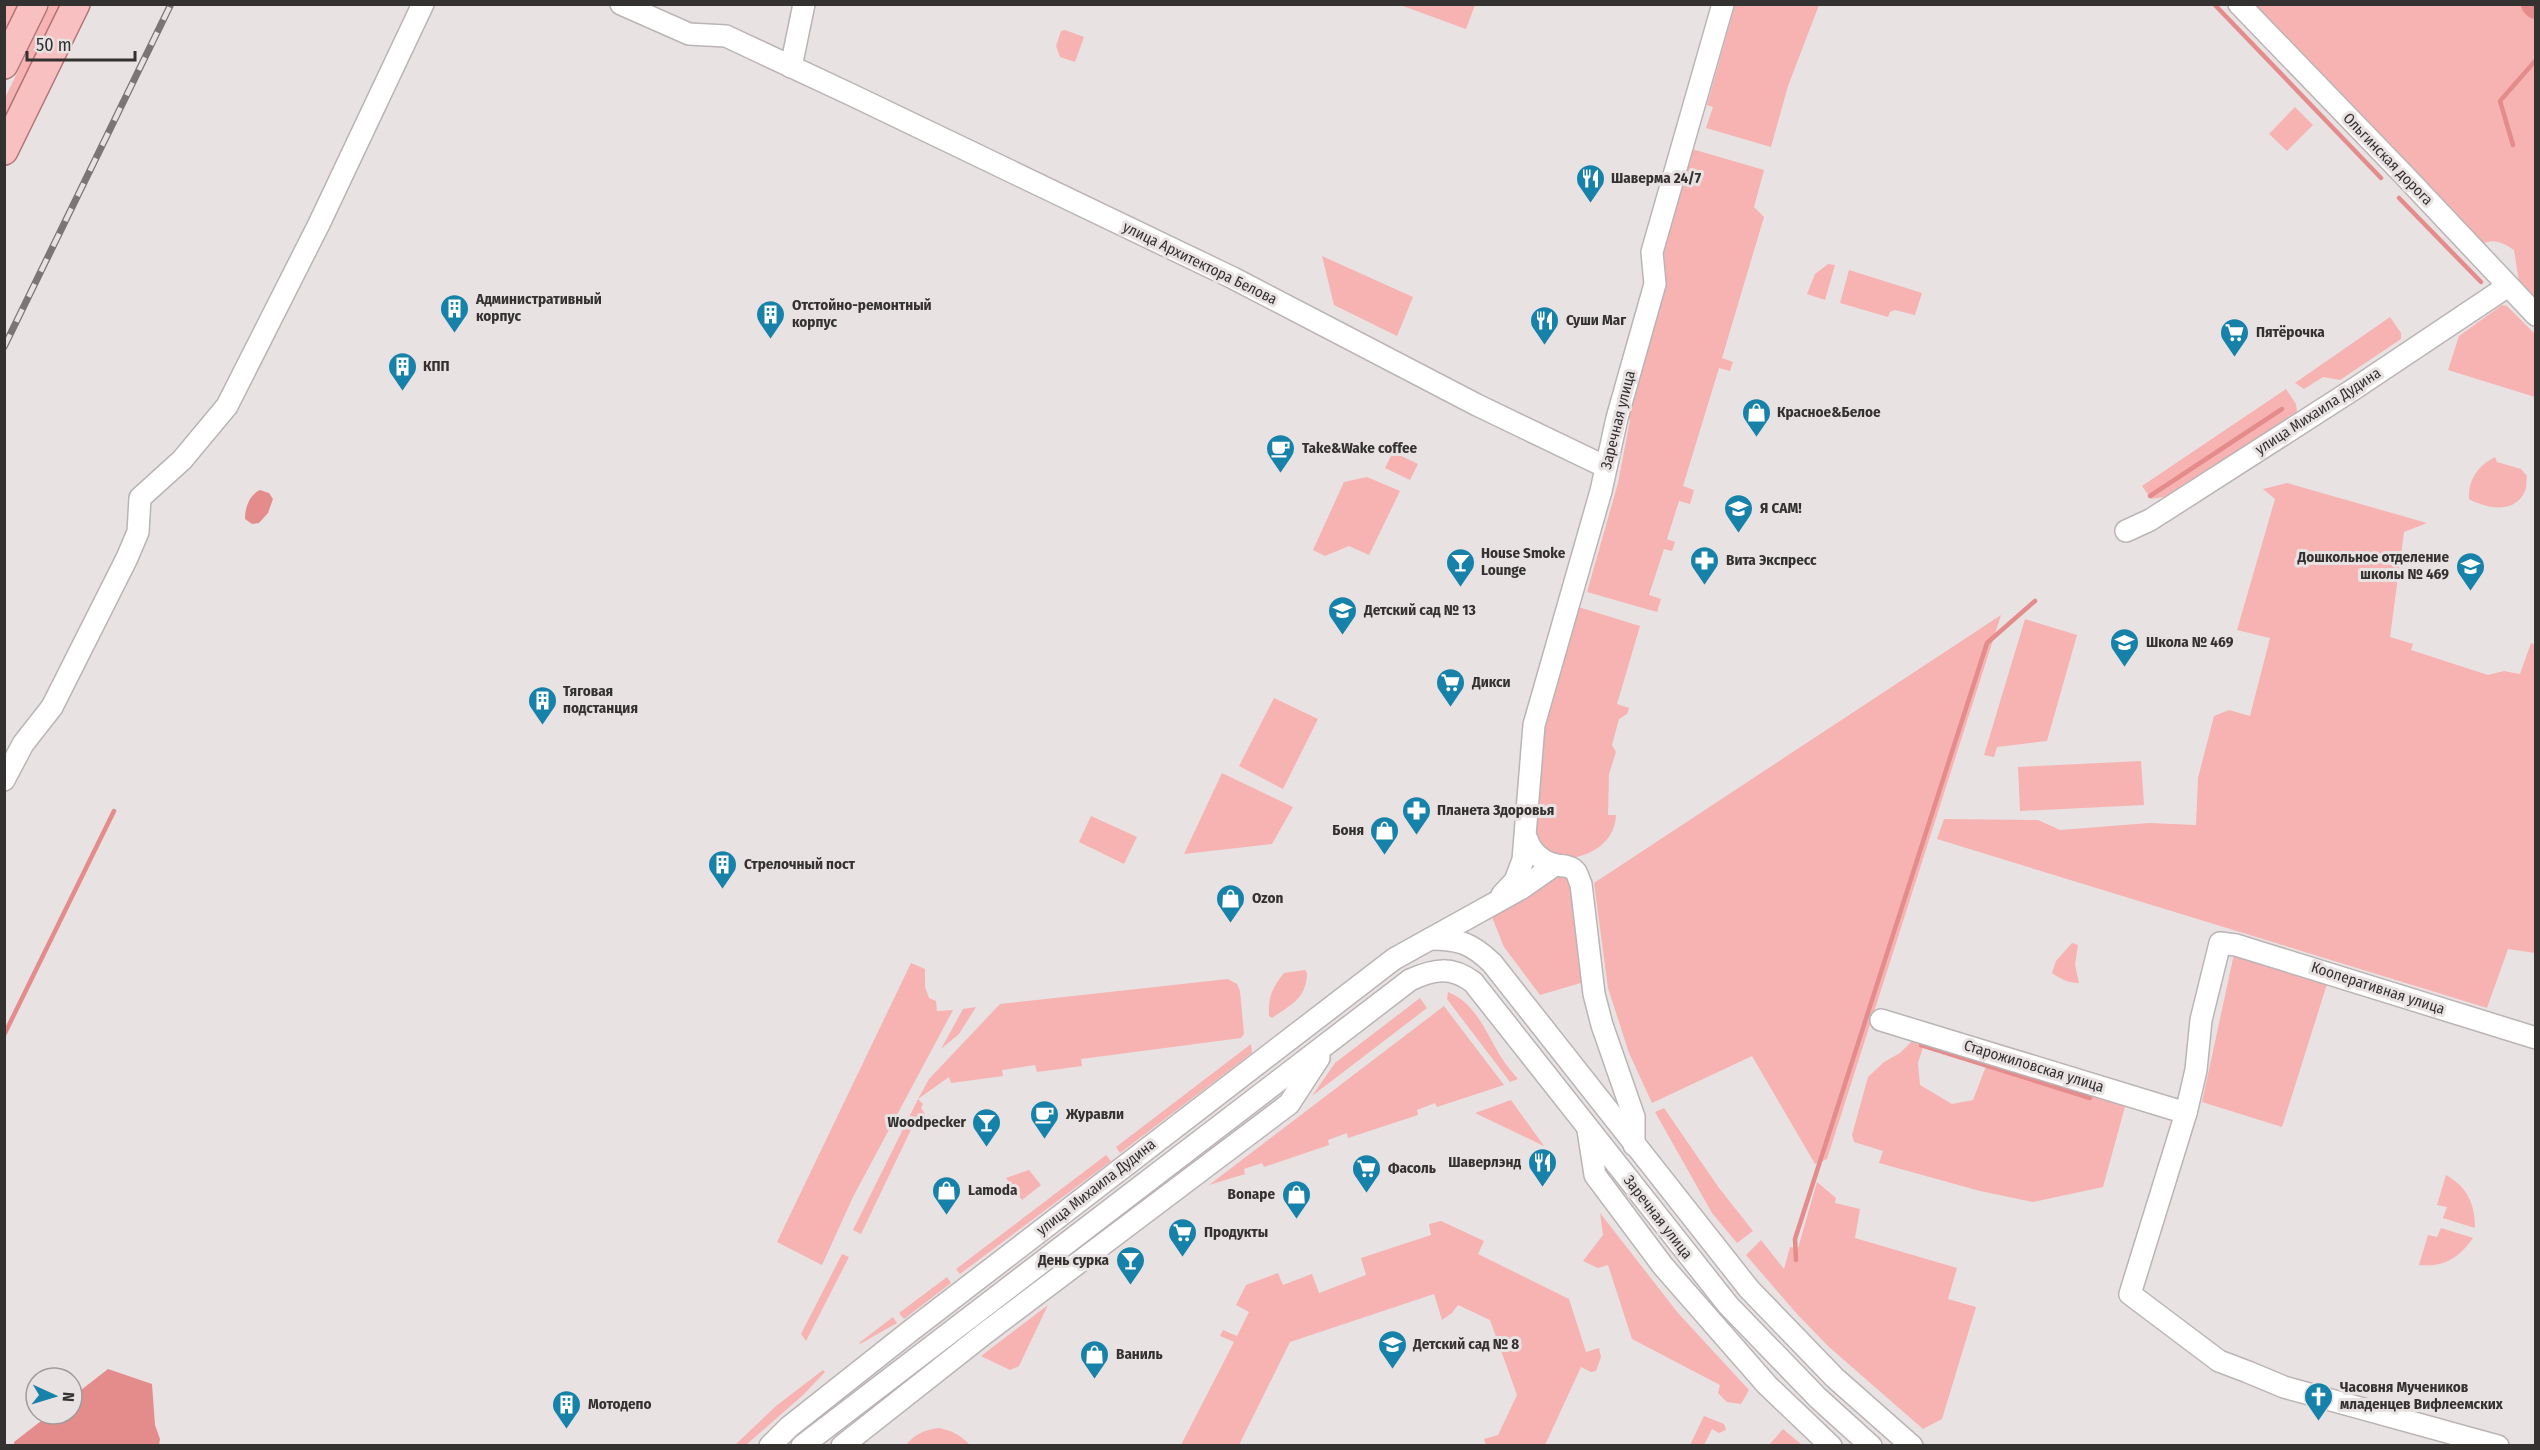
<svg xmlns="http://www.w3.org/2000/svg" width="2540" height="1450" viewBox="0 0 2540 1450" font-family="'Fira Sans Condensed',sans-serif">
	<rect width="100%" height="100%" fill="#e9e2e2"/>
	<g fill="#f6b3b2">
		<path d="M 5,5 L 21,5 L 5,38 Z"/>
		<path d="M 50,5 L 64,5 L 5,125 L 5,98 Z"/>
		<path d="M 1400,5 L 1475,5 L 1466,29 Z"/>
		<path d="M 1735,5 L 1819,5 L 1788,86 L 1771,147 L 1706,128 L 1713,107 L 1707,105 Z"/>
		<path d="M 2255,5 L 2535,5 L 2535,298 L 2519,282 L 2514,250 C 2503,243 2494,238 2482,244 Z"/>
		<path d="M 1065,30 L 1084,37 L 1075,62 L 1060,57 L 1056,46 L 1061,31 Z"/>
		<path d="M 2295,107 L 2313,125 L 2287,151 L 2269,134 Z"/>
		<path d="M 1692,149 L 1764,170 L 1754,207 L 1764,217 L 1722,358 L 1733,362 L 1730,371 L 1719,368 L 1683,486 L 1694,490 L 1690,504 L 1679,501 L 1667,539 L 1675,542 L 1672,551 L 1664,549 L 1649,595 L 1661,599 L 1657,612 L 1587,592 L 1618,483 L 1630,420 L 1625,418 L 1666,283 L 1664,251 Z"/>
		<path d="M 1322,256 L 1413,297 L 1397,336 L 1334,305 Z"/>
		<path d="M 1828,264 L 1835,265 L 1825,300 L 1807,294 L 1815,274 Z"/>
		<path d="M 1849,270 L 1922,293 L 1915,315 L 1895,310 L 1890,312 L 1888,317 L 1840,303 Z"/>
		<path d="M 2502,305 L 2507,306 L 2535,334 L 2535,397 L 2448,370 L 2459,336 Z"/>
		<path d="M 2390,317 L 2401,333 L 2401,339 L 2340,380 L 2323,377 L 2304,389 L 2295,383 Z"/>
		<path d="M 2286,389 L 2296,404 L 2297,412 L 2164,497 L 2151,499 L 2142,486 Z"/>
		<path d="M 1393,452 L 1418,464 L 1410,480 L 1385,468 Z"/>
		<path d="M 2495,457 L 2497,462 L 2521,469 L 2527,476 C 2526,481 2527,487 2525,491 C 2515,515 2485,508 2469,499 C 2468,479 2479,465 2495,457 Z"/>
		<path d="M 1367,477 L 1400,491 L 1369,555 L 1349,546 L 1325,556 L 1313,550 L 1344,482 Z"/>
		<path d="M 2287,483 L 2427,523 L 2404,532 L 2390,637 L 2413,644 L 2411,650 L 2488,675 L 2504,671 L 2520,674 L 2531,643 L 2535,645 L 2535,953 L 2508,949 L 2487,1008 L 1937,839 L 1944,819 L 2038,820 L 2060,830 L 2149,823 L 2196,825 L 2198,778 L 2214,716 L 2229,710 L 2250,716 L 2270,638 L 2237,630 L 2275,499 L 2263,489 Z"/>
		<path d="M 1575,606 L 1640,626 L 1617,704 L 1629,708 L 1627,714 L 1619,719 L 1612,745 L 1616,752 L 1609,774 L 1608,815 L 1616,815 C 1615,849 1578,862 1549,859 L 1534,840 L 1539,745 Z"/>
		<path d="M 2001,615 L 1827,1159 L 1815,1164 L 1752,1056 L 1652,1103 L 1629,1053 L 1608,988 L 1594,883 Z"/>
		<path d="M 2025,619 L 2077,635 L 2047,741 L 1997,747 L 1994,757 L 1984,755 Z"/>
		<path d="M 1274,698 L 1318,719 L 1283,789 L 1239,766 Z"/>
		<path d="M 2141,761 L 2144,805 L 2020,811 L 2018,767 Z"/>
		<path d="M 1222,773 L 1293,807 L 1272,844 L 1184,854 Z"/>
		<path d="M 1091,816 L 1137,837 L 1124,864 L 1079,842 Z"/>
		<path d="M 1551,874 L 1567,876 L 1571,884 L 1584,982 L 1540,995 L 1504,947 L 1492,917 Z"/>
		<path d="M 2072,943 L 2078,945 L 2075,965 L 2079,983 C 2069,983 2060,979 2052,973 L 2056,961 Z"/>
		<path d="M 2234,954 L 2327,984 L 2282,1127 L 2202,1102 Z"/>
		<path d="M 911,963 L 925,969 L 925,987 L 929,998 L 936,1001 L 937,1011 L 953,1010 L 853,1197 L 822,1265 L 777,1242 Z"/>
		<path d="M 1305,970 L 1307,973 C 1306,999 1292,1004 1272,1018 L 1269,1016 C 1268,997 1272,988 1284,973 Z"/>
		<path d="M 1228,979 L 1237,984 L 1240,991 L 1244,1034 L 1241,1038 L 1081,1059 L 1082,1066 L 1037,1072 L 1035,1065 L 1002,1070 L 1003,1076 L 951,1083 L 949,1077 L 918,1099 L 923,1104 L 921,1108 L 925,1114 L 924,1118 L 918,1115 L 861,1234 L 853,1230 L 918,1099 L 929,1079 L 1000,1004 Z"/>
		<path d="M 1448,992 C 1476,1003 1486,1033 1501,1057 C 1506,1065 1512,1072 1518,1079 L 1510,1082 L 1447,999 Z"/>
		<path d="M 1420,998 L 1427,1008 L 1312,1096 L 1335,1063 Z"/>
		<path d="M 1444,1006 L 1504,1085 L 1437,1107 L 1435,1103 L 1417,1110 L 1418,1115 L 1348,1138 L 1347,1133 L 1328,1140 L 1329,1145 L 1264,1167 L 1262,1163 L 1244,1169 L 1245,1174 L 1209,1185 Z"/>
		<path d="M 976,1007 L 959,1034 L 941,1049 L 963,1009 Z"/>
		<path d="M 1915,1038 L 1925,1041 L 1918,1063 L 1920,1085 L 1952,1104 L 1973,1100 L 1988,1061 L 2126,1103 L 2103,1187 L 2033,1202 L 1980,1191 L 1879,1163 L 1883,1151 L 1854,1142 L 1852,1135 L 1868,1077 L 1884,1062 L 1900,1053 Z"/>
		<path d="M 1251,1044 L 1252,1053 L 1120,1153 L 1116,1147 Z"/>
		<path d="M 1511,1100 L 1544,1146 L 1475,1113 Z"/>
		<path d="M 1664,1108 L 1719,1188 L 1753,1231 L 1737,1243 L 1712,1213 L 1655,1112 Z"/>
		<path d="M 1106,1155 L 1111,1161 L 960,1274 L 956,1269 Z"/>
		<path d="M 1029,1170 L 1041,1185 L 1022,1200 L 1006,1178 Z"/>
		<path d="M 2446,1175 C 2467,1187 2475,1203 2475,1228 L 2443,1218 L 2447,1207 L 2437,1205 Z"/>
		<path d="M 1817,1182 L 1836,1198 L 1835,1203 L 1860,1209 L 1855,1238 L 1957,1268 L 1948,1299 L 1976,1307 L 1942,1419 L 1923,1429 L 1829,1347 L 1798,1315 L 1746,1255 L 1761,1240 L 1784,1269 L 1790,1247 L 1798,1248 Z"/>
		<path d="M 1600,1213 L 1678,1313 L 1749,1390 L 1741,1404 L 1727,1402 L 1718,1393 L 1720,1385 L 1632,1339 L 1608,1265 L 1598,1268 L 1583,1261 L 1603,1235 Z"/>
		<path d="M 1441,1221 L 1484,1241 L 1478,1254 L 1569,1299 L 1586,1352 L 1599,1348 L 1601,1357 L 1596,1371 L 1591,1372 L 1581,1367 L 1545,1445 L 1486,1445 L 1484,1439 L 1498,1435 L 1517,1395 L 1490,1320 L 1458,1305 L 1452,1313 L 1442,1320 L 1434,1294 L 1290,1342 L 1239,1445 L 1181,1445 L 1234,1342 L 1220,1336 L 1223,1330 L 1237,1336 L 1249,1312 L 1236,1305 L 1246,1285 L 1278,1273 L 1283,1285 L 1312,1274 L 1319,1293 L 1366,1275 L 1361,1258 L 1431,1235 L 1429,1224 Z"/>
		<path d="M 2441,1228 L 2473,1238 C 2458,1259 2444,1267 2419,1265 L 2428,1235 L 2437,1237 Z"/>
		<path d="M 842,1254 L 849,1257 L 806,1341 L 801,1334 Z"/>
		<path d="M 947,1277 L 951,1283 L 904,1319 L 899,1313 Z"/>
		<path d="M 1048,1305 L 1019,1366 L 1010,1370 L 981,1356 Z"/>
		<path d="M 893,1317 L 897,1323 L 860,1344 L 859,1343 Z"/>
		<path d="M 823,1370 L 825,1372 L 803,1395 L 746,1445 L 735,1445 L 776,1406 Z"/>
		<path d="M 1704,1416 L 1724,1424 L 1726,1430 L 1719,1433 L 1712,1429 L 1704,1445 L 1690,1445 Z"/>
		<path d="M 939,1428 C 953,1431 960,1435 970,1445 L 906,1445 C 915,1434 924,1430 939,1428 Z"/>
		<path d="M 1783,1429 L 1802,1445 L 1769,1445 Z"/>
	</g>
	<g fill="#e48c8c">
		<path d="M 260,490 L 269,493 L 273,499 L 268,513 L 259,523 L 252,524 L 245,519 C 245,508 249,495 260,490 Z"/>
		<path d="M 108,1369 L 152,1384 L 155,1425 L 160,1439 L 159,1445 L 14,1445 L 14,1442 L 50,1414 L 72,1414 L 72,1397 Z"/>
	</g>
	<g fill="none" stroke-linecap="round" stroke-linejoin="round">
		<g stroke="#e48c8c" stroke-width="4.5">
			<path d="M 2214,4 L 2381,178"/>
			<path d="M 2513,145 L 2500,101 L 2536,60"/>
			<path d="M 2399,198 L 2481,282"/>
			<path d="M 2150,496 L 2282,409"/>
			<path d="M 4,1035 L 114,811"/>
			<path d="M 1921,1045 L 2090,1098"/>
			<path d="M 1796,1260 L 1795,1239 L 1987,643 L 2035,601"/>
			<path d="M 2454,1445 L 2455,1446"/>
		</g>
		<path stroke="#e48c8c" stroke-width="26" d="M 2534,4 L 2536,6"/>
		<defs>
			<g id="minor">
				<path d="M 621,4 L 689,34 L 726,36 L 854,96 L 1233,278 L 1477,405 L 1606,467"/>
				<path d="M 2239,4 L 2405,176 L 2536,315"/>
				<path d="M 791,67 L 804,4"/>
				<path d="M 2126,531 L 2150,520 L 2354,389 L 2508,286"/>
				<path d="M 4,780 L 23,744 L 52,707 L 127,558 L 138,532 L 140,498 L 182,460 L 227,406 L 319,224 L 423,4"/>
				<path d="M 1527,839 C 1531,852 1543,863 1557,865 C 1563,866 1571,866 1575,871 C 1578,874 1579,881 1581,884 L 1594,994 L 1602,1025 L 1634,1117 L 1634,1145"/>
				<path d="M 1502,895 L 1515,881 L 1523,860 L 1534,725 L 1601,491 L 1617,418 L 1655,284 L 1652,252 L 1723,4"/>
				<path d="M 1430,939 C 1459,939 1471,943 1492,963 L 1749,1289 L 1835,1378 L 1912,1446"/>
				<path d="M 1881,1020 L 2186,1113"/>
				<path d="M 1588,1130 L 1595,1175 L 1663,1266 L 1767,1385 L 1831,1446"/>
				<path d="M 770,1446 L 789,1427 L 909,1332 L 1394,959 L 1522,888 L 1555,865"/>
				<path d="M 802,1446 L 1410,980 C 1434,969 1451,966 1473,982 L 1728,1305 L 1818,1398 L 1871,1446"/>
				<path d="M 842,1446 L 984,1334 L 1289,1104 L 1319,1058"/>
				<path d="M 2498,1446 L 2284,1387 L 2248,1372 L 2219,1361 L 2130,1294 L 2186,1113 L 2196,1070 L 2201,1020 L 2220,943 L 2236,945 L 2536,1038"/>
			</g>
			<g id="major">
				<path d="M 4,65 L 34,4"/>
				<path d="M 4,151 L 76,4"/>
			</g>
		</defs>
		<use href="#minor" stroke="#bbb4b4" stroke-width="24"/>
		<use href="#major" stroke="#b17373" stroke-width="30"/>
		<use href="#minor" stroke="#fff" stroke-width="21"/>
		<use href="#major" stroke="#f9c0c1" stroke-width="27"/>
		<defs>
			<path id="rail" d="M 4,347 L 171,4"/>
		</defs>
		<use href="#rail" stroke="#7b7676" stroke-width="7"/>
		<use href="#rail" stroke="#e9e2e2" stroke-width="4.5" stroke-dasharray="14" stroke-linecap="butt"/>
	</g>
	<defs>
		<symbol id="restaurant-pin" viewBox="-11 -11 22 30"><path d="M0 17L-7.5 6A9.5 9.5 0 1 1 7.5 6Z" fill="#1682aa" stroke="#e9e2e2"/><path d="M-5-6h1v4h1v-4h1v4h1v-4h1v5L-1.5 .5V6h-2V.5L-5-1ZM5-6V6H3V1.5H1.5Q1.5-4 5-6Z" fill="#fff"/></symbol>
		<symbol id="building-pin" viewBox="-11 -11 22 30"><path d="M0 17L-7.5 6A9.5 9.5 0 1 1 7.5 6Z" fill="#1682aa" stroke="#e9e2e2"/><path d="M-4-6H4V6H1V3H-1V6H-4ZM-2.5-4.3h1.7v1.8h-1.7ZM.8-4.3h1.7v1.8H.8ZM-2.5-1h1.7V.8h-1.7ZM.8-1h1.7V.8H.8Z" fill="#fff"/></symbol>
		<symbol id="supermarket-pin" viewBox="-11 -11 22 30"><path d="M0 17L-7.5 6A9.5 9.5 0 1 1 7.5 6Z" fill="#1682aa" stroke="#e9e2e2"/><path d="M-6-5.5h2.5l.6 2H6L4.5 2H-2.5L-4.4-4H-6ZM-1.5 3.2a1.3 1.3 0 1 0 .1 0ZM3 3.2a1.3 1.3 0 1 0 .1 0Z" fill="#fff"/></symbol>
		<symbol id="shop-pin" viewBox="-11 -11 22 30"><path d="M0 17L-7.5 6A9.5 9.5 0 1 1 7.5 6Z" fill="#1682aa" stroke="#e9e2e2"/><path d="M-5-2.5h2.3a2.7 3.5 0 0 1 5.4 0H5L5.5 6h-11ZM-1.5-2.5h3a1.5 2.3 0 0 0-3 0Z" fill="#fff"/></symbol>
		<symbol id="cafe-pin" viewBox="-11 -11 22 30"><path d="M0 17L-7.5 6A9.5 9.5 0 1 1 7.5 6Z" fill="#1682aa" stroke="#e9e2e2"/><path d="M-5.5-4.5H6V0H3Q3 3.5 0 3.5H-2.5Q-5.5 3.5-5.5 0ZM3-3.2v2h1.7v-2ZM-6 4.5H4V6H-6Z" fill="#fff"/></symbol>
		<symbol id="school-pin" viewBox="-11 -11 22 30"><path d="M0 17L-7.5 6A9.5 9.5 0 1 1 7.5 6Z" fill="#1682aa" stroke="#e9e2e2"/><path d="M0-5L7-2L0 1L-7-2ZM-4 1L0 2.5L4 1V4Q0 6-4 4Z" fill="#fff"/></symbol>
		<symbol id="pharmacy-pin" viewBox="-11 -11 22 30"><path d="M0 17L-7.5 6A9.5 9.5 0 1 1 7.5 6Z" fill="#1682aa" stroke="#e9e2e2"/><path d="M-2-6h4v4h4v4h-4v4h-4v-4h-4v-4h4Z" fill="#fff"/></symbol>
		<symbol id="bar-pin" viewBox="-11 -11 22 30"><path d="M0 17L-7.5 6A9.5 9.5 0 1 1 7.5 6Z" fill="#1682aa" stroke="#e9e2e2"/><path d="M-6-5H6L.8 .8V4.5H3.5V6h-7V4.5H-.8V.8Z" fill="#fff"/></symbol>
		<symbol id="church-pin" viewBox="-11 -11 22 30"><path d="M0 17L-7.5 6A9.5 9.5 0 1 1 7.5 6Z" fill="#1682aa" stroke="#e9e2e2"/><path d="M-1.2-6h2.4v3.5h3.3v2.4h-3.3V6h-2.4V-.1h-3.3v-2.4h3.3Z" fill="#fff"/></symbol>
	</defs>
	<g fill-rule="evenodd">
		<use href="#restaurant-pin" x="1574" y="162" width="33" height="45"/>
		<use href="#building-pin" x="438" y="292" width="33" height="45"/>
		<use href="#building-pin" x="754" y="298" width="33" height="45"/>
		<use href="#restaurant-pin" x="1528" y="304" width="33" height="45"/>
		<use href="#supermarket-pin" x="2218" y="316" width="33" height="45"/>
		<use href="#building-pin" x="386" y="350" width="33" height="45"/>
		<use href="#shop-pin" x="1740" y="396" width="33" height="45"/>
		<use href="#cafe-pin" x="1264" y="432" width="33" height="45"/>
		<use href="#school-pin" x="1722" y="492" width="33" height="45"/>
		<use href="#pharmacy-pin" x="1688" y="544" width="33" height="45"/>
		<use href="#bar-pin" x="1444" y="546" width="33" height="45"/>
		<use href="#school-pin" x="2454" y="550" width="33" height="45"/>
		<use href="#school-pin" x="1326" y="594" width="33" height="45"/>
		<use href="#school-pin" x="2108" y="626" width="33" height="45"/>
		<use href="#supermarket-pin" x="1434" y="666" width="33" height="45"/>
		<use href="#building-pin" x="526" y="684" width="33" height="45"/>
		<use href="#pharmacy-pin" x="1400" y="794" width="33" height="45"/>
		<use href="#shop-pin" x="1368" y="814" width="33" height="45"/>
		<use href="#building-pin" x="706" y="848" width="33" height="45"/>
		<use href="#shop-pin" x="1214" y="882" width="33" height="45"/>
		<use href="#cafe-pin" x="1028" y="1098" width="33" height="45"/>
		<use href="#bar-pin" x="970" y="1106" width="33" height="45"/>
		<use href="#restaurant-pin" x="1526" y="1146" width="33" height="45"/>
		<use href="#supermarket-pin" x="1350" y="1152" width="33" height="45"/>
		<use href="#shop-pin" x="930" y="1174" width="33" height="45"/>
		<use href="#shop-pin" x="1280" y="1178" width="33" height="45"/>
		<use href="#supermarket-pin" x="1166" y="1216" width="33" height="45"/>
		<use href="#bar-pin" x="1114" y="1244" width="33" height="45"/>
		<use href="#school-pin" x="1376" y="1328" width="33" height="45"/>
		<use href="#shop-pin" x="1078" y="1338" width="33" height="45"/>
		<use href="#church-pin" x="2302" y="1380" width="33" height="45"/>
		<use href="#building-pin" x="550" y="1388" width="33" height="45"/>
	</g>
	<g text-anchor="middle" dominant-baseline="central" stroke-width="6" stroke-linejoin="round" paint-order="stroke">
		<g font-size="15" fill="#343131" stroke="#e9e2e2">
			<text transform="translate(2388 159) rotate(46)">Ольгинская дорога</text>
			<text transform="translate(1200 263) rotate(26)">улица Архитектора Белова</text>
			<text transform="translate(2318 411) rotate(-33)">улица Михаила Дудина</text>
			<text transform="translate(1618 420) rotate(-76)">Заречная улица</text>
			<text transform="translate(2378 988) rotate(18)">Кооперативная улица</text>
			<text transform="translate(2034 1066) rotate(17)">Старожиловская улица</text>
			<text transform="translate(1096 1187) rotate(-38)">улица Михаила Дудина</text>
			<text transform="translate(1658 1217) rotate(52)">Заречная улица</text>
		</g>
		<g font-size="15" font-weight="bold" fill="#343131" stroke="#e9e2e2" text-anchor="start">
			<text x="1611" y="178">Шаверма 24/7</text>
			<text x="476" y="299">Административный<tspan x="476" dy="17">корпус</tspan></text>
			<text x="792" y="305">Отстойно-ремонтный<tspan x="792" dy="17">корпус</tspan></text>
			<text x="1566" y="320">Суши Маг</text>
			<text x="2256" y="332">Пятёрочка</text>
			<text x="423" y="366">КПП</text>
			<text x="1777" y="412">Красное&amp;Белое</text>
			<text x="1302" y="448">Take&amp;Wake coffee</text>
			<text x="1760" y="508">Я САМ!</text>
			<text x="1481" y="553">House Smoke<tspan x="1481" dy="17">Lounge</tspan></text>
			<text x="2449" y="557" text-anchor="end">Дошкольное отделение<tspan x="2449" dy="17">школы № 469</tspan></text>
			<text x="1726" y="560">Вита Экспресс</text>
			<text x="1364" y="610">Детский сад № 13</text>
			<text x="2146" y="642">Школа № 469</text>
			<text x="1472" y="682">Дикси</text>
			<text x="563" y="691">Тяговая<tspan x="563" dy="17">подстанция</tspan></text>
			<text x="1437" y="810">Планета Здоровья</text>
			<text x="1364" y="830" text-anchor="end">Боня</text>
			<text x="744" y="864">Стрелочный пост</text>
			<text x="1252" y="898">Ozon</text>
			<text x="1066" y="1114">Журавли</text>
			<text x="966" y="1122" text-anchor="end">Woodpecker</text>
			<text x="1521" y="1162" text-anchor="end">Шаверлэнд</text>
			<text x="1388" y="1168">Фасоль</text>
			<text x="968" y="1190">Lamoda</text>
			<text x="1275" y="1194" text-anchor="end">Bonape</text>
			<text x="1204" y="1232">Продукты</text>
			<text x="1109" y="1260" text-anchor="end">День сурка</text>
			<text x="1413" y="1344">Детский сад № 8</text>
			<text x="1116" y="1354">Ваниль</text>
			<text x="2340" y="1387">Часовня Мучеников<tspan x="2340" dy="17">младенцев Вифлеемских</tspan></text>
			<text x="588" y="1404">Мотодепо</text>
		</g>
	</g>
	<rect width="2540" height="1450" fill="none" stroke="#343131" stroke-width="12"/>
	<g transform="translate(54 1396) rotate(94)"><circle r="28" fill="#e9e2e2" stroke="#a19b9b" stroke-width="1.5"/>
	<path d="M0-4.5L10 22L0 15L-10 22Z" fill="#1682aa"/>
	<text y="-9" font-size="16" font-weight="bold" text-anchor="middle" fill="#343131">N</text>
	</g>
	<path d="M27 51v9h108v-9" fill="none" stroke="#343131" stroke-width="3"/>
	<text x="36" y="51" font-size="18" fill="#343131" stroke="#e9e2e2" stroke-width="4.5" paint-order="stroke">50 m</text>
</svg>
